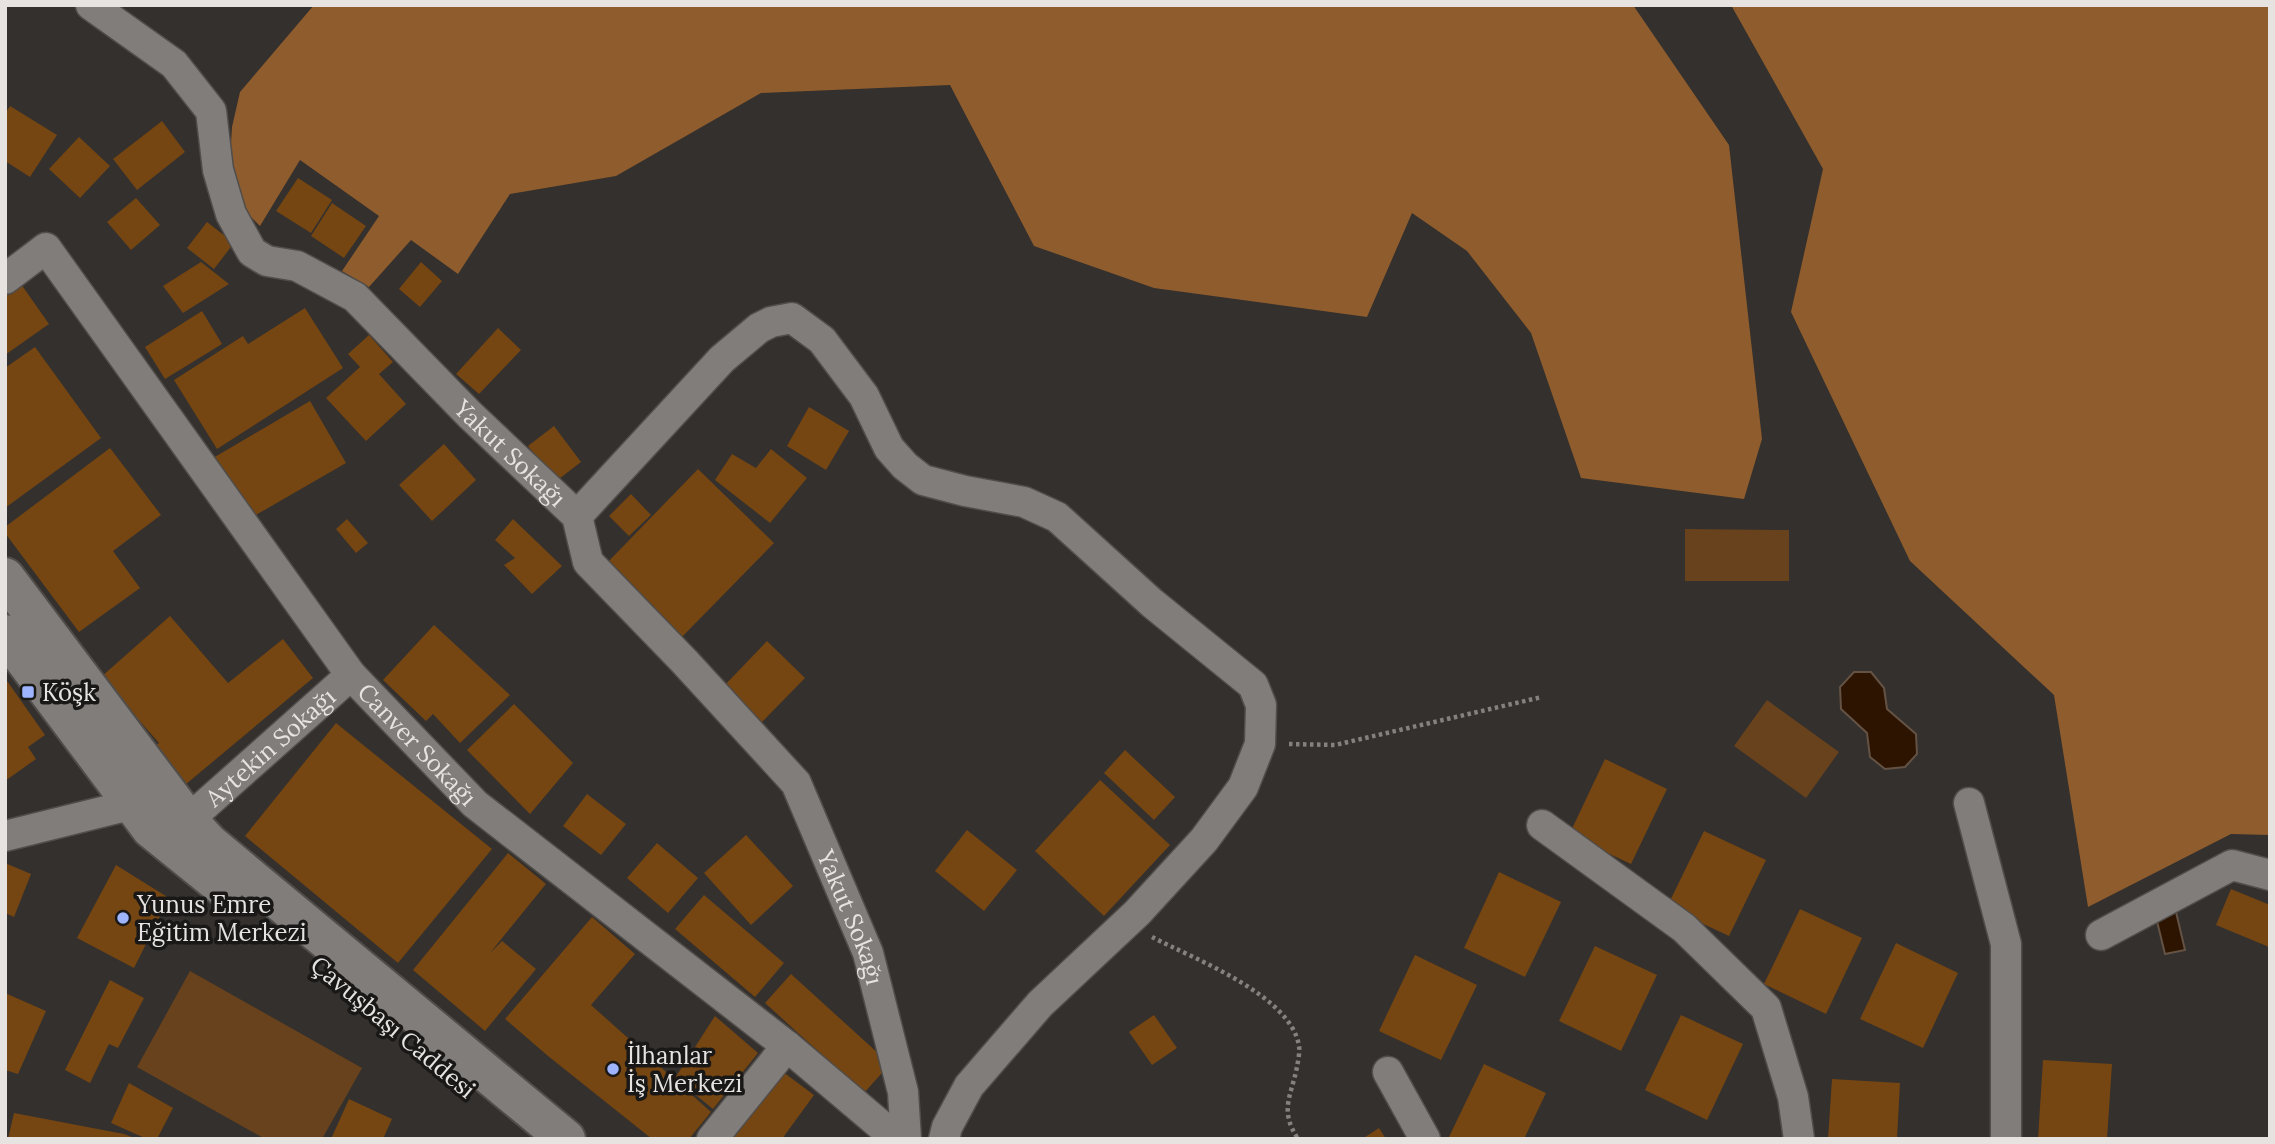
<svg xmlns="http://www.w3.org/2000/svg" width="2275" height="1144" viewBox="0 0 2275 1144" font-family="Lora,serif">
	<rect width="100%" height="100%" fill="#33302d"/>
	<g fill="#68411d">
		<path d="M 1685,529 L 1789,530 L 1789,581 L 1685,581 Z"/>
		<path d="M 1767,700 L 1839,752 L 1806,798 L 1734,746 Z"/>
		<path d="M 190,971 L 362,1068 L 322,1139 L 265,1139 L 137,1067 Z"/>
	</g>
	<g fill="#8f5c2d">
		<path d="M 314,5 L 1633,5 L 1729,145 L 1762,439 L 1744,499 L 1581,478 L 1531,333 L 1467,251 L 1412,213 L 1367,317 L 1154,288 L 1034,246 L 950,85 L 761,93 L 616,176 L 510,194 L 458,274 L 411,240 L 369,287 L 342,271 L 379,216 L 300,160 L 260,226 L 246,212 L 237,197 L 230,160 L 232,127 L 240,92 Z"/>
		<path d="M 1731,5 L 2270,5 L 2270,835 L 2231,834 L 2088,907 L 2054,695 L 1910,561 L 1791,312 L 1823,169 Z"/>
	</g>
	<g fill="#2d1400" stroke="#645244" stroke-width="2">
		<path d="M 1854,672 L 1871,672 L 1884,688 L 1887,709 L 1916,734 L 1917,754 L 1905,767 L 1885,769 L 1870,757 L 1867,733 L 1841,709 L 1840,687 Z"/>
		<path d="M 2176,912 L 2185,950 L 2165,954 L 2156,917 Z"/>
	</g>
	<g fill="#754512">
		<path d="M 10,106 L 57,135 L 30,177 L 5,161 L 5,114 Z"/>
		<path d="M 162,121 L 185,152 L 137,190 L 113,159 Z"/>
		<path d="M 79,137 L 110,166 L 80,198 L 49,169 Z"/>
		<path d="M 298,178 L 332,200 L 311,233 L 276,211 Z"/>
		<path d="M 136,198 L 160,225 L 131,250 L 107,222 Z"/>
		<path d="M 332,203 L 366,226 L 344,258 L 311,236 Z"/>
		<path d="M 207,222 L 234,243 L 214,269 L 187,248 Z"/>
		<path d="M 201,262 L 229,284 L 183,313 L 163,286 Z"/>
		<path d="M 421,262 L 442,281 L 420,307 L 399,289 Z"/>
		<path d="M 21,284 L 49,324 L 5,355 L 5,294 Z"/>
		<path d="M 305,308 L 343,368 L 217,449 L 174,380 L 243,336 L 248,344 Z"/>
		<path d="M 202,311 L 222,344 L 165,379 L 145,347 Z"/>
		<path d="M 498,328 L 521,350 L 479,394 L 456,374 Z"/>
		<path d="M 369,335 L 393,362 L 379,374 L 406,404 L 366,441 L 326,398 L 360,367 L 348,354 Z"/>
		<path d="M 35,347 L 101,438 L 5,508 L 5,368 Z"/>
		<path d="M 310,401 L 346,463 L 249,519 L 213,458 Z"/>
		<path d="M 809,407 L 849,431 L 826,470 L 787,446 Z"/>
		<path d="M 554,426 L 581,462 L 555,482 L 528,446 Z"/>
		<path d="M 444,444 L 476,480 L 432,521 L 399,485 Z"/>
		<path d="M 110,448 L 161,515 L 113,551 L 140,588 L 79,632 L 5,533 L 5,527 Z"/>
		<path d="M 771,449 L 807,478 L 770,523 L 715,480 L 732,454 L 756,468 Z"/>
		<path d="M 698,469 L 774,543 L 680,639 L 605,565 Z"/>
		<path d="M 631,494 L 651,515 L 629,536 L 609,516 Z"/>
		<path d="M 347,519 L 368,543 L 356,553 L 336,529 Z"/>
		<path d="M 513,519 L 562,566 L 532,594 L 504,565 L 515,558 L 495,540 Z"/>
		<path d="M 170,616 L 228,683 L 283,639 L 313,678 L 185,785 L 152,748 L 159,743 L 101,677 Z"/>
		<path d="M 434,625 L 510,695 L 460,743 L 433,714 L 426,721 L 383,680 Z"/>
		<path d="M 767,641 L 805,678 L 760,724 L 722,688 Z"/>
		<path d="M 5,678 L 45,735 L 28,747 L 36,759 L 5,781 Z"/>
		<path d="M 514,704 L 573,763 L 530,814 L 467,750 Z"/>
		<path d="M 336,723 L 492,849 L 398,963 L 245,836 Z"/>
		<path d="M 1125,750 L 1175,797 L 1154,820 L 1104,773 Z"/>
		<path d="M 1605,759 L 1667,789 L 1631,864 L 1569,835 Z"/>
		<path d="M 1100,780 L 1170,845 L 1104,916 L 1035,851 Z"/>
		<path d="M 587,794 L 626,824 L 601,855 L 563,826 Z"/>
		<path d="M 967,830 L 1017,870 L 984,911 L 935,871 Z"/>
		<path d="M 1704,831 L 1766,860 L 1729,936 L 1667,907 Z"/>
		<path d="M 746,835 L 793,886 L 751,925 L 704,873 Z"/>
		<path d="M 657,843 L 698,878 L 668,913 L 627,878 Z"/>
		<path d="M 508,853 L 546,884 L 490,953 L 502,941 L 536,969 L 485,1031 L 413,970 Z"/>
		<path d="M 5,863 L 31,874 L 14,917 L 5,913 Z"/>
		<path d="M 116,865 L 169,898 L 134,968 L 77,938 Z"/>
		<path d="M 1499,872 L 1561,902 L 1525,977 L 1464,948 Z"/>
		<path d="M 2231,889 L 2270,905 L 2269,947 L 2216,925 Z"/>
		<path d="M 704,895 L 784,963 L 755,997 L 675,929 Z"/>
		<path d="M 1800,909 L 1862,938 L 1826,1014 L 1764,984 Z"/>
		<path d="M 592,917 L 635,954 L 591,1005 L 711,1112 L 689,1139 L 652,1139 L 548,1056 L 505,1019 Z"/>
		<path d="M 1896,943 L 1958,973 L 1923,1048 L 1860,1019 Z"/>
		<path d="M 1595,946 L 1657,975 L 1621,1051 L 1559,1021 Z"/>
		<path d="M 1415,955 L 1477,985 L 1441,1060 L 1379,1031 Z"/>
		<path d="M 791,974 L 890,1064 L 864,1093 L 765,1003 Z"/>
		<path d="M 110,980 L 144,998 L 118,1048 L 109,1044 L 90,1083 L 65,1070 Z"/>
		<path d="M 5,993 L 46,1011 L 18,1074 L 5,1070 Z"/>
		<path d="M 1154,1015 L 1177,1048 L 1152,1065 L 1129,1032 Z"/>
		<path d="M 1681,1015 L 1743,1044 L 1707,1120 L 1645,1090 Z"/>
		<path d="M 715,1016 L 758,1053 L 713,1109 L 675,1078 Z"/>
		<path d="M 2043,1060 L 2112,1064 L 2107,1139 L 2038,1139 Z"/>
		<path d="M 1484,1064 L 1546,1093 L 1524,1139 L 1448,1139 Z"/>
		<path d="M 779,1069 L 814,1095 L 782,1139 L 727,1139 Z"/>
		<path d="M 1832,1079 L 1900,1083 L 1897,1139 L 1828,1139 Z"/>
		<path d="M 129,1083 L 173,1108 L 157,1139 L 147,1139 L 111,1123 Z"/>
		<path d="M 349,1099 L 392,1119 L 383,1139 L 331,1139 Z"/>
		<path d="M 14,1113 L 124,1134 L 137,1139 L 8,1139 Z"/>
		<path d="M 1379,1128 L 1386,1139 L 1362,1139 Z"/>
	</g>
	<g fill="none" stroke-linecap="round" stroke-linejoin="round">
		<defs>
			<g id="minor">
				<path id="s1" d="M 91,5 L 174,64 L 211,111 L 218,170 L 231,214 L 252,252 L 267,261 L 297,266 L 355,297 L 469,414 L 577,516 L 588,562 L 684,661 L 796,783 L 868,953 L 903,1092 L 906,1139"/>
				<path id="s2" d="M 5,279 L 46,248 L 351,675 L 475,804 L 787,1046 L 897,1139"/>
				<path d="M 577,516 L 722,359 L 759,328 L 771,322 L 792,318 L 822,340 L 864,396 L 889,448 L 905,466 L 923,480 L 965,491 L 1024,502 L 1057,517 L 1152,603 L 1253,685 L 1261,705 L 1260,744 L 1243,787 L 1204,840 L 1137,913 L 1040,1004 L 969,1086 L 947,1127 L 944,1139"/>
				<path d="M 1969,803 L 2006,944 L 2006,1139"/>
				<path d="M 1542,825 L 1684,928 L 1766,1008 L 1793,1097 L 1799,1139"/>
				<path id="s3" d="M 5,836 L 134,804 L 188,820 L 351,675"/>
				<path d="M 2101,935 L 2232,865 L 2270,875"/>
				<path d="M 1388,1072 L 1425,1139"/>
				<path d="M 712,1139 L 787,1046"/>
			</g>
			<g id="secondary">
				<path d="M 5,577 L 188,820 L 209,843 L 566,1139"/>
				<path d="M 5,634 L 151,829 L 224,888"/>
			</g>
		</defs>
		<use href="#minor" stroke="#504d4a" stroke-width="33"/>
		<use href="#secondary" stroke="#504d4a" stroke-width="42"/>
		<g stroke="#84817e" stroke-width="4.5" stroke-dasharray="3.5 3.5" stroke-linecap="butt">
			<path d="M 1289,744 L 1335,745 L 1542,697"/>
			<path d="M 1152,937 C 1194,959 1291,995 1299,1046 C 1300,1052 1298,1061 1297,1067 C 1291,1097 1279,1110 1298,1139"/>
		</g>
		<use href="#minor" stroke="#817d7a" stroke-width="30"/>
		<use href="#secondary" stroke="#817d7a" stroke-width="38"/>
	</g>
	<g fill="#9eb4fd" stroke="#1a1817" stroke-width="2.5">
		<rect x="21" y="685" width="14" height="14" rx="3.5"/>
		<circle cx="123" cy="918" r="7"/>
		<circle cx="613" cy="1069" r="7"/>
	</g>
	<g text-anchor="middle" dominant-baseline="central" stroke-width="7" stroke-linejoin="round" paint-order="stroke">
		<g font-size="24" fill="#e6e3e1" stroke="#1a1817">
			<text stroke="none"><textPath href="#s1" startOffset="644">Yakut Sokağı</textPath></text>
			<text stroke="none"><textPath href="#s2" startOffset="672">Canver Sokağı</textPath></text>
			<text stroke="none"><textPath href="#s3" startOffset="299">Aytekin Sokağı</textPath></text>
			<text stroke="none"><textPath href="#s1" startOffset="1232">Yakut Sokağı</textPath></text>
			<text transform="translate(393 1027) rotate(40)">Çavuşbaşı Caddesi</text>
		</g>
		<g font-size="24" fill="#e6e3e1" stroke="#1a1817" text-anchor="start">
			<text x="42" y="692">Köşk</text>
			<text x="137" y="904">Yunus Emre<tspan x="137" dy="28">Eğitim Merkezi</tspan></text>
			<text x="627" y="1055">İlhanlar<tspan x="627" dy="28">İş Merkezi</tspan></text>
		</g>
	</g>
	<rect width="2275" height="1144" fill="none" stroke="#e6e3e1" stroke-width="14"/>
</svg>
